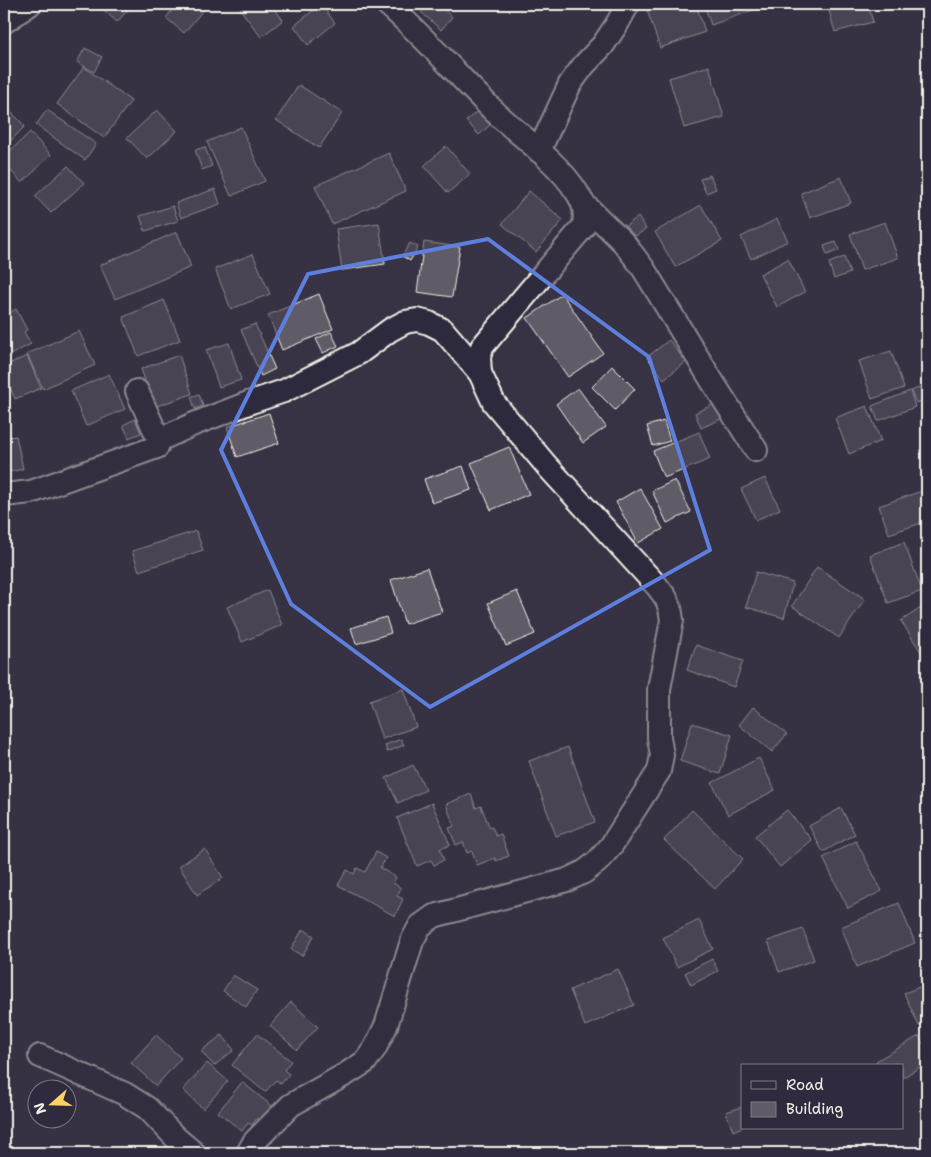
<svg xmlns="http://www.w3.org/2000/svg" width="931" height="1157" viewBox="0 0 931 1157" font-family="'Shantell Sans',sans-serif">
	<rect width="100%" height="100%" fill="#373244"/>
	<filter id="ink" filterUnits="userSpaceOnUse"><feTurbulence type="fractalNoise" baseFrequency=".02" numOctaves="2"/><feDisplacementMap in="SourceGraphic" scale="10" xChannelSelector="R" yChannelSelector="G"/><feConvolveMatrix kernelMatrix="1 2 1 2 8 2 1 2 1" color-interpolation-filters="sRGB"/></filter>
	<g filter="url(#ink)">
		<g fill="#5f5c67" stroke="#f4f1e8">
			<path d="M 97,4 L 133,4 L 117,22 Z"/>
			<path d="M 177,4 L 208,4 L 184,33 L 166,18 Z"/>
			<path d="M 247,4 L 271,4 L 283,20 L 261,37 L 240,9 Z"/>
			<path d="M 321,4 L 335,23 L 308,45 L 294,26 Z"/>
			<path d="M 429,4 L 438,4 L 452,17 L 441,30 L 421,12 Z"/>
			<path d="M 663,4 L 696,4 L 705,32 L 660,48 L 647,10 Z"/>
			<path d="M 704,4 L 754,4 L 756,9 L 711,25 Z"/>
			<path d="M 827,4 L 868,4 L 873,22 L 835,32 Z"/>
			<path d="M 85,48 L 102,57 L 94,72 L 77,62 Z"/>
			<path d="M 709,66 L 724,117 L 684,128 L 669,78 Z"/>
			<path d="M 84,67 L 131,101 L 104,138 L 57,104 Z"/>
			<path d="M 299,85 L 342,113 L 319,148 L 276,120 Z"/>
			<path d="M 6,107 L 25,126 L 4,148 L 4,110 Z"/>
			<path d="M 47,110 L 96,144 L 85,160 L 36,125 Z"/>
			<path d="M 157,110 L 177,131 L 147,159 L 127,138 Z"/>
			<path d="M 477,111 L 490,125 L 479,135 L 466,121 Z"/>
			<path d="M 241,127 L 265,181 L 231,196 L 207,142 Z"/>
			<path d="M 30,132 L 51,155 L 22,183 L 4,163 L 4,157 Z"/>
			<path d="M 446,146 L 470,174 L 448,193 L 424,166 Z"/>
			<path d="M 205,147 L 212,166 L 202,170 L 195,150 Z"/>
			<path d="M 389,153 L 406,191 L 332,224 L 315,186 Z"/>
			<path d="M 68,166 L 84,183 L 51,213 L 35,196 Z"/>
			<path d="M 710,175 L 716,189 L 706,193 L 700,179 Z"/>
			<path d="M 841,177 L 851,203 L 810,218 L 801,193 Z"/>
			<path d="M 215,189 L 220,204 L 181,218 L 176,203 Z"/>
			<path d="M 529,191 L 563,220 L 536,252 L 502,224 Z"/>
			<path d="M 701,205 L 722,241 L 675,267 L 655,232 Z"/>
			<path d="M 173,206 L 178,221 L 145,231 L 140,216 Z"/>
			<path d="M 638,217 L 646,229 L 631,239 L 623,228 Z"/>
			<path d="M 777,219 L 788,241 L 751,259 L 741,237 Z"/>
			<path d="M 885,222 L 898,258 L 862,270 L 850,234 Z"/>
			<path d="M 379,223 L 385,264 L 342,270 L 336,229 Z"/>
			<path d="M 177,232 L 191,267 L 115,299 L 100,265 Z"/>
			<path d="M 424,242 L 460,247 L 452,297 L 417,292 Z"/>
			<path d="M 836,242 L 839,250 L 827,255 L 824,246 Z"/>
			<path d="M 410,243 L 418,247 L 410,261 L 402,256 Z"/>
			<path d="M 253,254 L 270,294 L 231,309 L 215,269 Z"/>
			<path d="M 844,257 L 850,273 L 834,279 L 829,263 Z"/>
			<path d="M 788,259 L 805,292 L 777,307 L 760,274 Z"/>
			<path d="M 927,283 L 927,303 L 920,286 Z"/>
			<path d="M 319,294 L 333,329 L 282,350 L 268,315 Z"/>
			<path d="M 562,294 L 603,353 L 568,377 L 527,318 Z"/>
			<path d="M 164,300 L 180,340 L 138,356 L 123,317 Z"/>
			<path d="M 16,309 L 27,330 L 24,332 L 31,344 L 4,358 L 4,316 Z"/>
			<path d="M 255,324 L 275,369 L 261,376 L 241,330 Z"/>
			<path d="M 79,331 L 95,365 L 43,389 L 27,354 Z"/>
			<path d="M 331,332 L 338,346 L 323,353 L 316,339 Z"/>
			<path d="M 669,340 L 686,362 L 664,379 L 647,357 Z"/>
			<path d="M 229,343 L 241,380 L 219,387 L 206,350 Z"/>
			<path d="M 891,351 L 904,388 L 872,399 L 859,361 Z"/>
			<path d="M 179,355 L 192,394 L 154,407 L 141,369 Z"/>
			<path d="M 27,356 L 41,388 L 15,399 L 4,372 L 4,366 Z"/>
			<path d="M 612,366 L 635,389 L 615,410 L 592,387 Z"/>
			<path d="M 109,374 L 125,409 L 86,426 L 71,391 Z"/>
			<path d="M 921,387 L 926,399 L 916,403 L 911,391 Z"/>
			<path d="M 578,388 L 606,427 L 583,443 L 556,404 Z"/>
			<path d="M 910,391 L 915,407 L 878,421 L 872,406 Z"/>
			<path d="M 199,394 L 203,406 L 195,409 L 191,397 Z"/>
			<path d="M 714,404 L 721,419 L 701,428 L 695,413 Z"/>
			<path d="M 867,406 L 881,441 L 849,454 L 835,418 Z"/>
			<path d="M 269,413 L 279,443 L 237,457 L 227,427 Z"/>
			<path d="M 135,419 L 141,433 L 129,438 L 123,425 Z"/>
			<path d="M 664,421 L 670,441 L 653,446 L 647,426 Z"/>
			<path d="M 699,432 L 710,459 L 664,478 L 653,451 Z"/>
			<path d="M 16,436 L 23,469 L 4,473 L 4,438 Z"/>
			<path d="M 509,447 L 529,494 L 491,510 L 471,463 Z"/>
			<path d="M 463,466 L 471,490 L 432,503 L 424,479 Z"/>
			<path d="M 765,478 L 780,509 L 756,520 L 741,489 Z"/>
			<path d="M 675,480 L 691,512 L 667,523 L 652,491 Z"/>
			<path d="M 640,488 L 663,529 L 638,543 L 616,502 Z"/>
			<path d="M 927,489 L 927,521 L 889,534 L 879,506 Z"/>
			<path d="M 196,531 L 203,550 L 139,571 L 132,551 Z"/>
			<path d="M 904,542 L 922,591 L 888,603 L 870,555 Z"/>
			<path d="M 817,567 L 865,599 L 839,638 L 792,606 Z"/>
			<path d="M 427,568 L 442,612 L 405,624 L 391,580 Z"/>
			<path d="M 756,572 L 793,583 L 784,618 L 746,607 Z"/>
			<path d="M 268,590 L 282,625 L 242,642 L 227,607 Z"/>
			<path d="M 517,591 L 535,634 L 506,646 L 488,603 Z"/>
			<path d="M 927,604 L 927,648 L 921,652 L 901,621 Z"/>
			<path d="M 386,617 L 391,633 L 356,644 L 351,628 Z"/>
			<path d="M 696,645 L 743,661 L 734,687 L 687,670 Z"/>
			<path d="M 927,677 L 927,692 L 920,683 Z"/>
			<path d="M 403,689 L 416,727 L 382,739 L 369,701 Z"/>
			<path d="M 753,707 L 787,734 L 772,752 L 739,725 Z"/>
			<path d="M 692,723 L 732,735 L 720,774 L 680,761 Z"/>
			<path d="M 401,739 L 404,745 L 387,752 L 385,745 Z"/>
			<path d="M 568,747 L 595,822 L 556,836 L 529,761 Z"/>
			<path d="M 759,758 L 775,790 L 728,815 L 712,783 Z"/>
			<path d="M 413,765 L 426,790 L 398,803 L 386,778 Z"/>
			<path d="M 471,794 L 476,808 L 481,806 L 490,828 L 492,827 L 496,836 L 501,834 L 509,856 L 496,861 L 495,858 L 477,865 L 472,851 L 467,853 L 463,842 L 456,845 L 449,828 L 454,826 L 446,804 Z"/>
			<path d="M 432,803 L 450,845 L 440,849 L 444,860 L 434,865 L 431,860 L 417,866 L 397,818 Z"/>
			<path d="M 841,808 L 855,834 L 823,852 L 809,826 Z"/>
			<path d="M 692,810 L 743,859 L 715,889 L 664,840 Z"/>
			<path d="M 787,810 L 812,840 L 780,867 L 755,836 Z"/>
			<path d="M 856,841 L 882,891 L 848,908 L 823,858 Z"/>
			<path d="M 205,849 L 223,878 L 197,895 L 179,866 Z"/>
			<path d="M 376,852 L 386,858 L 380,868 L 396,877 L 393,883 L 401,888 L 397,896 L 403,899 L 395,916 L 338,885 L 347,870 L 354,874 L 357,868 L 365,872 Z"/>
			<path d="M 899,903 L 915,943 L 857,967 L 841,927 Z"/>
			<path d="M 699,920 L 713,949 L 677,967 L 663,938 Z"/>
			<path d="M 303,929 L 314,936 L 302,956 L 291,949 Z"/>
			<path d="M 803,929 L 814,960 L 779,972 L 768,941 Z"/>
			<path d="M 712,959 L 718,971 L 691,985 L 685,973 Z"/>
			<path d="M 618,969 L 634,1005 L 585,1026 L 570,990 Z"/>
			<path d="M 233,975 L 257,990 L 246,1007 L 223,991 Z"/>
			<path d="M 927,984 L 927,1023 L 919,1026 L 904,993 Z"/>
			<path d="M 291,1002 L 318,1027 L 297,1050 L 270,1026 Z"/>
			<path d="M 257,1034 L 291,1061 L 284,1070 L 289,1074 L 281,1084 L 276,1080 L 265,1092 L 232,1065 Z"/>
			<path d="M 156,1035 L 181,1058 L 156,1086 L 131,1063 Z"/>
			<path d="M 222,1035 L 234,1050 L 214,1066 L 201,1051 Z"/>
			<path d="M 919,1036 L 927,1050 L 927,1063 L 902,1078 L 902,1066 L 879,1066 L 876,1061 Z"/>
			<path d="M 207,1063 L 228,1081 L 203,1109 L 183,1090 Z"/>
			<path d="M 242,1082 L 273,1107 L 261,1122 L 257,1118 L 252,1125 L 248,1123 L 242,1131 L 218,1112 Z"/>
			<path d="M 742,1107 L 742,1127 L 733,1131 L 726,1112 Z"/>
		</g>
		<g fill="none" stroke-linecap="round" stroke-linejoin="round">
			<defs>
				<g id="minor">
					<path d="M 387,4 C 425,37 458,76 494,111 C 520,136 557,161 576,191 C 584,203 586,211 584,226 L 482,347 L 479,357 L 480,373"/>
					<path d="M 4,22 L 30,4"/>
					<path d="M 539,151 L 570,84 L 584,65 L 603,45 L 617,24 L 628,4"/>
					<path d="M 583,203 L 624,243 L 643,268 L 712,381 L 756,450"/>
					<path d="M 137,391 L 159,440"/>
					<path d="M 4,495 L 31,492 L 157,447 L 159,440 L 194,424 L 251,402 L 284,391 L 359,353 L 390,330 L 405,322 L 417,320 L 429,323 L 443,330 L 480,373 L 494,403 L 547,466 L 657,586 L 666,598 L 670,608 L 672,620 L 659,689 L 659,738 L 662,755 L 659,771 L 611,846 L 597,862 L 584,872 L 567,880 L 434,916 L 420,926 L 412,941 L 386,1026 L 375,1048 L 365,1062 L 346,1074 L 291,1105 L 254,1142 L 248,1153"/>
					<path d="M 40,1056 L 125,1094 L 147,1108 L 176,1138 L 194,1153"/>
				</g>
			</defs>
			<use href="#minor" stroke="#f4f1e8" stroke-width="26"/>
			<use href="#minor" stroke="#2f2a3d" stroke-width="22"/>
		</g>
	</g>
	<path d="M0 0H931V1157H0ZM 488,239 L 649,357 L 710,550 L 430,707 L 291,604 L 221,450 L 308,274 Z" fill="#373244" fill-opacity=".55" fill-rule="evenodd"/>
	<path fill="none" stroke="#5e7fdd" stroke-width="4" stroke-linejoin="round" d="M 488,239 L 649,357 L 710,550 L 430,707 L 291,604 L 221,450 L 308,274 Z"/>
	<rect width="931" height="1157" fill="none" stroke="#2f2a3d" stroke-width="20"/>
	<rect x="10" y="10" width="911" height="1137" fill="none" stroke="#f4f1e8" stroke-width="2" filter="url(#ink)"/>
	<rect x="741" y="1064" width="162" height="65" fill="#2f2a3d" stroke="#7e7a81"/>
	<rect x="751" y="1081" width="25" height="8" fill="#2f2a3d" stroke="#7e7a81"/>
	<text x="786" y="1090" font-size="15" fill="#f4f1e8">Road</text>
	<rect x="751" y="1102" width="25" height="15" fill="#5f5c67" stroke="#7e7a81"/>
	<text x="786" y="1114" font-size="15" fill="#f4f1e8">Building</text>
	<g transform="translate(52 1104) rotate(250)"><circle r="24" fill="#2f2a3d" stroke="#7e7a81"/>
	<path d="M0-4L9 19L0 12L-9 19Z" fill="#ffd166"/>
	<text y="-8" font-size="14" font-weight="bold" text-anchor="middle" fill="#f4f1e8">N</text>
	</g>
</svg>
